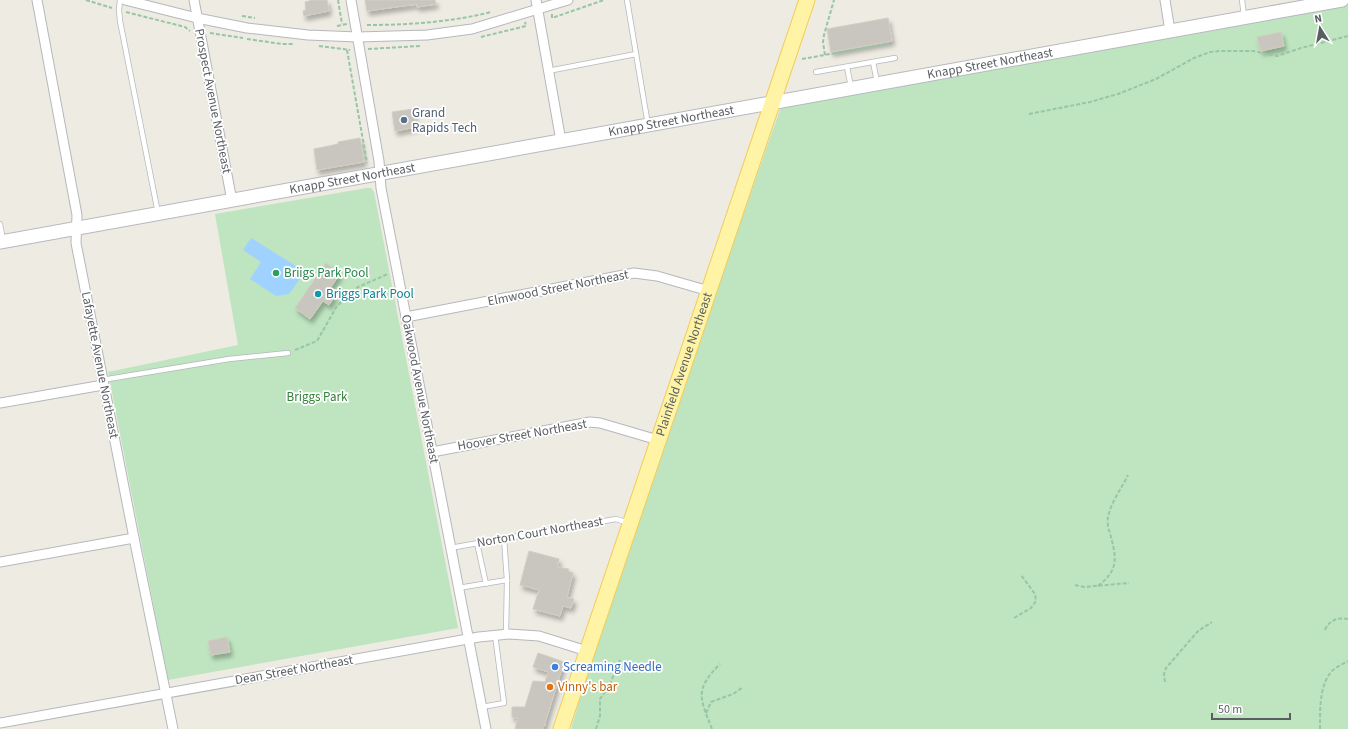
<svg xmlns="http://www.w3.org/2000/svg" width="1348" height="729" viewBox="0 0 1348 729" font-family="'Source Sans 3',sans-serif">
	<defs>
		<filter id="shadow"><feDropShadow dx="2.5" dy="4.5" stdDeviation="2" flood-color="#0004"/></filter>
	</defs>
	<rect width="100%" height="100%" fill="#edebe2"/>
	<g fill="#bee5c0">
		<path d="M 1348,5 L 1348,729 L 571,729 L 623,555 L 781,107 Z"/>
		<path d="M 367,188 L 371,188 L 374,192 L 458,628 L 168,680 L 108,372 L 238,345 L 215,214 Z"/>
	</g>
	<path fill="#a0d2ff" d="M 251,238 L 296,266 L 300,279 L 289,294 L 276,296 L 250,279 L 261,262 L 243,250 Z"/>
	<g fill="#c8c6bf" stroke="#d2cdc0" filter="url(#shadow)">
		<path d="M 313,0 L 327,0 L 329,11 L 304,16 L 303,11 L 306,10 L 305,2 Z"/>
		<path d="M 365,0 L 435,0 L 436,4 L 417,7 L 417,4 L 367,11 Z"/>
		<path d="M 888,18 L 892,41 L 831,52 L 827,29 Z"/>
		<path d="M 1281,32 L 1284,46 L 1261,51 L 1257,37 Z"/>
		<path d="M 413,109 L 416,127 L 395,131 L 392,112 Z"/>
		<path d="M 360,138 L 364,162 L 317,170 L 314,149 L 338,144 L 338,142 Z"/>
		<path d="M 326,263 L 340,274 L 328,291 L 335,296 L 329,305 L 323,301 L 310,319 L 295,308 Z"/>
		<path d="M 529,551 L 559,559 L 557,567 L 569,569 L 568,571 L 573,573 L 567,597 L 574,599 L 571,608 L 563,606 L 560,616 L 533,609 L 539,590 L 520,585 Z"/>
		<path d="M 227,637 L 230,652 L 211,655 L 208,641 Z"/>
		<path d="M 538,653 L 564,662 L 545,723 L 545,726 L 543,728 L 544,729 L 515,729 L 518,718 L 512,717 L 512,707 L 525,707 L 533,681 L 545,682 L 548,672 L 533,667 Z"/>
	</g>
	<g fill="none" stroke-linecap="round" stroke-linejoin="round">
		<defs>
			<g id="lane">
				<path d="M 120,0 L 119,10 L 120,21 L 158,213"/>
				<path d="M 627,0 L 648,125"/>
				<path d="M 1242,0 L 1244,16"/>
				<path d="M 873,62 L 877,82"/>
				<path d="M 847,67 L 851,87"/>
				<path d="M 548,71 L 636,54"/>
				<path d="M 816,72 L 895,58"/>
				<path d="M 0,224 L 3,240"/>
				<path d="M 102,380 L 229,359 L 288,353"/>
				<path d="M 504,538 L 507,580 L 506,634"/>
				<path d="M 477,543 L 486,584"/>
				<path d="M 450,548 L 616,519 L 629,523"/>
				<path d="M 458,588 L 507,580"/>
				<path d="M 482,707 L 504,703 L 495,635"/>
			</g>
			<g id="street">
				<path d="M 37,0 L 77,215 L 76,243 L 134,538 L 173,729"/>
				<path d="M 125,0 L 197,18 L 247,28 L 308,35 L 358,37 L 427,35 L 472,29 L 568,0"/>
				<path d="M 194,0 L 232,201"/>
				<path d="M 351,0 L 379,161 L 381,188 L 486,729"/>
				<path d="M 536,0 L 561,141"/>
				<path d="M 1165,0 L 1170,31"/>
				<path d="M 406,317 L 634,273 L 657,276 L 709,291"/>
				<path d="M 0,403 L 103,385"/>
				<path d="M 432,452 L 590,422 L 600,423 L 658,440"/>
				<path d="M 0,562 L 134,538"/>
				<path d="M 0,723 L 479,637 L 509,634 L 539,636 L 587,651"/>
			</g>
			<g id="secondary">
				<path id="s1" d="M 0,242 L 1342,0"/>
			</g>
			<g id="primary">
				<path id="s2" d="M 561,729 L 807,0"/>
			</g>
		</defs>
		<use href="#lane" stroke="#b5b8bd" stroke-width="6"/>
		<use href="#street" stroke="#b5b8bd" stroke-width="11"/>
		<use href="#secondary" stroke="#b6b9bf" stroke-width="15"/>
		<use href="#primary" stroke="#f2cc57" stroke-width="17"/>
		<g stroke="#97c6a6" stroke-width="2" stroke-dasharray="4 2" stroke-linecap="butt">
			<path d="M 86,0 L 112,8"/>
			<path d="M 338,0 L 342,24"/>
			<path d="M 126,12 L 185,27 L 190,31"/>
			<path d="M 552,14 L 552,18 L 604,0"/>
			<path d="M 242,16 L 255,18"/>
			<path d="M 367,25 C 409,25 451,22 491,12"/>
			<path d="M 337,26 L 347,24"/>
			<path d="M 210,33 L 243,38"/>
			<path d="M 481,37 L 526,26 L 525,22"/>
			<path d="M 247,39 L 282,44 L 294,44"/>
			<path d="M 319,46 L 350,50"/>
			<path d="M 368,49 L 420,46"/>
			<path d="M 347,50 L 367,163"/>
			<path d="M 825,55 L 823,42 L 824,35 L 834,0"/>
			<path d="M 802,59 L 892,43"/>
			<path d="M 1029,114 L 1090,102 L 1118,94 L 1156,79 L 1194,58 L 1210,52 L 1219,51 L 1253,51 L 1277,56 L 1301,48 L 1348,36"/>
			<path d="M 295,350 L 317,341 L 337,306 L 358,287 L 388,274"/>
			<path d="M 1075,585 L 1084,587 L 1129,583"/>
			<path d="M 1098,586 C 1120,569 1116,557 1110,533 C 1108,528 1107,522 1108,517 C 1111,502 1122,488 1128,475"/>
			<path d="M 1014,618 L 1031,608 L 1036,601 L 1035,594 L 1021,575"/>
			<path d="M 1325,630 C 1329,620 1338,617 1348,619"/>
			<path d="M 1165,682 L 1164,674 L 1166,668 L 1198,631 L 1212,622"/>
			<path d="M 706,713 L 711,702 L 733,694 L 742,688"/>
			<path d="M 596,729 L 600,716 L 600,699 L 609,686 L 620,660"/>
			<path d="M 712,729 C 700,698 694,690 720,664"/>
			<path d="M 1320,729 C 1320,711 1319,685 1332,671 C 1336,667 1343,664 1348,661"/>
		</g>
		<use href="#lane" stroke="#fff" stroke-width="4.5"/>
		<use href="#street" stroke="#fff" stroke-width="9"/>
		<use href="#secondary" stroke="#fff" stroke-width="13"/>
		<use href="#primary" stroke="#fff4a5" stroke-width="15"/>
	</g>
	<circle fill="#5c6f8a" stroke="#fff" stroke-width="1.5" cx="404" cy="120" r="4"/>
	<circle fill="#2e9e5b" stroke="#fff" stroke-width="1.5" cx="276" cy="273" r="4"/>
	<circle fill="#0f9aa8" stroke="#fff" stroke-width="1.5" cx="318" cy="294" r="4"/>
	<circle fill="#3f7fe0" stroke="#fff" stroke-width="1.5" cx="555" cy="667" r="4"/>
	<circle fill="#e8710a" stroke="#fff" stroke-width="1.5" cx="550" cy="687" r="4"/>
	<g text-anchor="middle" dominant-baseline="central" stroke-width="3.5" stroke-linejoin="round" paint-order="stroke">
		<g font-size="13" fill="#5a5e63" stroke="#fff">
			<text stroke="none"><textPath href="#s1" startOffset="1006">Knapp Street Northeast</textPath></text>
			<text transform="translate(213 101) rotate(79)">Prospect Avenue Northeast</text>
			<text stroke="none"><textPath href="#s1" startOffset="682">Knapp Street Northeast</textPath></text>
			<text stroke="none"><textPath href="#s1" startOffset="358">Knapp Street Northeast</textPath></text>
			<text transform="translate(558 288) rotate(-11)">Elmwood Street Northeast</text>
			<text stroke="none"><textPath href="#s2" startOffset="385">Plainfield Avenue Northeast</textPath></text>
			<text transform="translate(100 365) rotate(79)">Lafayette Avenue Northeast</text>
			<text transform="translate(420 389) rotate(79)">Oakwood Avenue Northeast</text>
			<text transform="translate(522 435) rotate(-10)">Hoover Street Northeast</text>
			<text transform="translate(540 532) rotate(-10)">Norton Court Northeast</text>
			<text transform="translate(294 670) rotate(-10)">Dean Street Northeast</text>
		</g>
		<g font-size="13" fill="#4e5e75" stroke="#fff" text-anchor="start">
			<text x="412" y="113">Grand<tspan x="412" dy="15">Rapids Tech</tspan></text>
		</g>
		<g font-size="13" fill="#27864d" stroke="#fff" text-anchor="start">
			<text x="284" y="273">Briigs Park Pool</text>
		</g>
		<g font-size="13" fill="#0d838f" stroke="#fff" text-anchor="start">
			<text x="326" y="294">Briggs Park Pool</text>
		</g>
		<g font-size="13" fill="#33813a" stroke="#fff">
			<text x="317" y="397">Briggs Park</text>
		</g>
		<g font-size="13" fill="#366cbe" stroke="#fff" text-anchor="start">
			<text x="563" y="667">Screaming Needle</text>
		</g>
		<g font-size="13" fill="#c56008" stroke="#fff" text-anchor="start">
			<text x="558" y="687">Vinny's bar</text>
		</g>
	</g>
	<g transform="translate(1320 28) rotate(349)" stroke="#ffffff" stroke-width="3" paint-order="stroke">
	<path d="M0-3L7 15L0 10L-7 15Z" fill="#5a5e63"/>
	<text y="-6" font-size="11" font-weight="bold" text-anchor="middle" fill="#5a5e63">N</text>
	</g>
	<path d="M1212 713v6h78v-6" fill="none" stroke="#5a5e63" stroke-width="2"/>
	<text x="1218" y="713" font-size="12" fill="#5a5e63" stroke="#ffffff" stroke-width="3" paint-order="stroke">50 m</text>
</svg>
